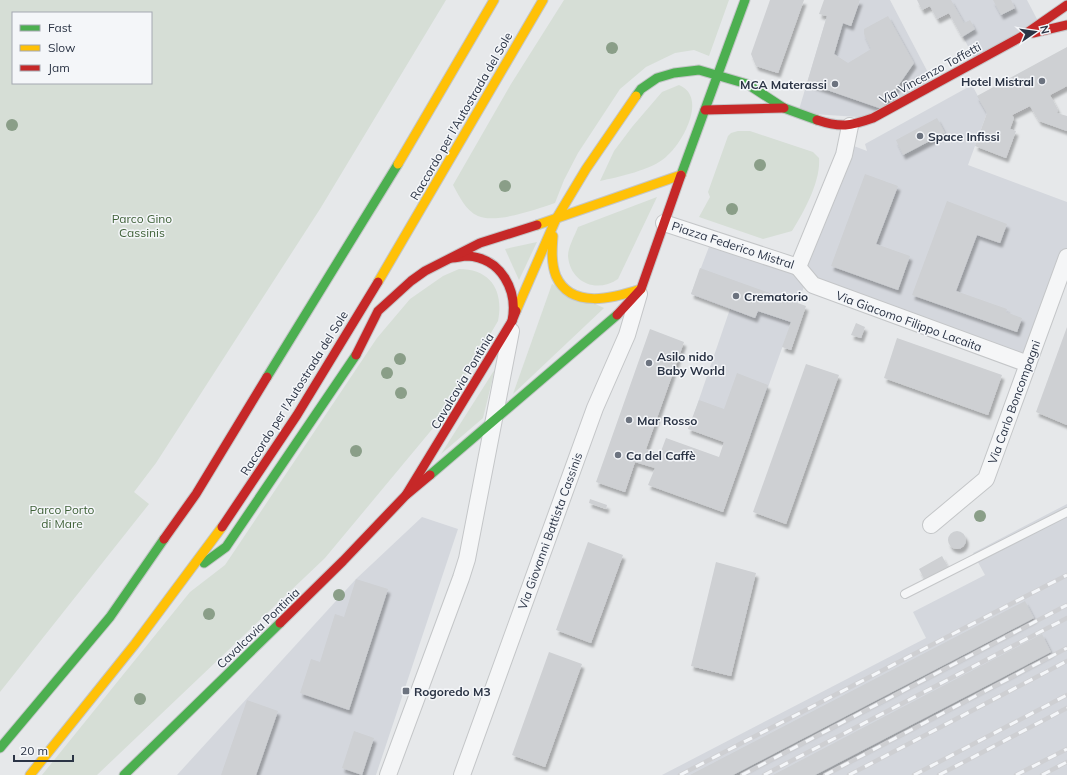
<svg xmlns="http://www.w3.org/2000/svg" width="1067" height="775" viewBox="0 0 1067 775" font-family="Mulish,sans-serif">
	<defs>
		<filter id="shadow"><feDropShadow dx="2.5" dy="4.5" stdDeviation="1" flood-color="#0004"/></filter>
	</defs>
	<rect width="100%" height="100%" fill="#e6e8ea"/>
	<g fill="#d4d7dd">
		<path d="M 860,0 L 890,0 L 934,84 L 873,118 L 798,113 L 827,16 L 851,26 Z"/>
		<path d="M 943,0 L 1027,0 L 1039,23 L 976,61 Z"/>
		<path d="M 972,85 L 987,113 L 968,165 L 1067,202 L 1067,257 L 1028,364 L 807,278 L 751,435 L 694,414 L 730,309 L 691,294 L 712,239 L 798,267 L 846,143 L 867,151 L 865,144 Z"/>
		<path d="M 1067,504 L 1067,775 L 662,775 L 926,638 L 913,612 L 985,575 L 973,553 Z"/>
		<path d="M 422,517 L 458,529 L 376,775 L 177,775 L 356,579 Z"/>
	</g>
	<g fill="#d6ded6" fill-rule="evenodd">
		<path d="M 0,0 L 446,0 L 320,209 L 156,463 L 134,492 L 149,504 L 0,692 ZM 13,13 L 151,13 L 151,83 L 13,83 Z"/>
		<path d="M 564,0 L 729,0 L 709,56 L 694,50 L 675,53 L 646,67 L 620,89 L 578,153 L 564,180 L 555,203 C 537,209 496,224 478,216 C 466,211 459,196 453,185 L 511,84 Z"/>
		<path d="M 679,85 C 708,97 683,143 666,157 C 652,170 618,177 600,181 L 614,151 L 632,127 L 662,92 Z"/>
		<path d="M 738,131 L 750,131 L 813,152 L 819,158 C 821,181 804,212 792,231 L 763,239 L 699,217 L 710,197 L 708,192 L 728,136 L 731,133 Z"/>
		<path d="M 657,197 L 618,279 C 596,294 570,282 568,256 C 568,247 575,235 578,227 Z"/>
		<path d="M 537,242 L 519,280 L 505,249 Z"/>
		<path d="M 459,269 C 491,269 504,291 498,321 L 439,421 L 325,558 L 97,775 L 42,775 L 190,592 L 225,565 L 377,338 L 410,299 L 443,276 Z"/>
		<path d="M 552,284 L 604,308 L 513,394 Z"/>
		<path d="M 495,369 L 483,418 L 441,454 Z"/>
	</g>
	<g fill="#ced0d3" filter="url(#shadow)">
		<path d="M 770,0 L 804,0 L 778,73 L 756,66 L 751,54 Z"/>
		<path d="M 824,0 L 860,0 L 851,26 L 843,23 L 834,54 L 848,63 L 871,49 L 864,34 L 864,29 L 888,16 L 914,63 L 882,109 L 807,83 L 827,16 L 819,14 Z"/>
		<path d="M 917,0 L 951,0 L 964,23 L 970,20 L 975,29 L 962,37 L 949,13 L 937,19 L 930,6 L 922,10 Z"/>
		<path d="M 993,0 L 1011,0 L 1015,8 L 1001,15 Z"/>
		<path d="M 1067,47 L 1067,86 L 1050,95 L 1058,110 L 1057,113 L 1067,116 L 1067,131 L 1039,121 L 1030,106 L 1012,115 L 1014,118 L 1010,129 L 1016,131 L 1006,158 L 975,146 L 987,113 L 977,96 Z"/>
		<path d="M 937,118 L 945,133 L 903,155 L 896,140 Z"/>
		<path d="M 865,174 L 898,186 L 876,244 L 910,256 L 898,290 L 831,266 Z"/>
		<path d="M 947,201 L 1007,224 L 1000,243 L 977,235 L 956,291 L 1007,309 L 1006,312 L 1022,318 L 1017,332 L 912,295 Z"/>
		<path d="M 700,268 L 806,306 L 791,350 L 782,347 L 791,322 L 758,311 L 755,318 L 691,294 Z"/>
		<path d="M 856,323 L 865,327 L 861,338 L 851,335 Z"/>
		<path d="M 1067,327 L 1067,425 L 1036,412 Z"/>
		<path d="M 650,329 L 684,342 L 646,449 L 660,454 L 666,438 L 719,457 L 724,442 L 688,429 L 699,400 L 724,409 L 737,373 L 768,385 L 723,512 L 648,485 L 655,468 L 635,462 L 625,492 L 596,482 Z"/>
		<path d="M 897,338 L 1002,375 L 988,415 L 884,378 Z"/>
		<path d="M 806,364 L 839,375 L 786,524 L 753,512 Z"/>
		<path d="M 590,499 L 607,505 L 606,509 L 589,503 Z"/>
		<circle cx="957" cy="540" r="9"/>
		<path d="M 588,542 L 623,555 L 591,643 L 556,630 Z"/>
		<path d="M 942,556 L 948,567 L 925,580 L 919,569 Z"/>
		<path d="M 716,562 L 756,573 L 731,676 L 691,666 Z"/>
		<path d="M 356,579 L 388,589 L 349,710 L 300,693 L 311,659 L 320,662 L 335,614 L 344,617 Z"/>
		<path d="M 1025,601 L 1034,618 L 733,775 L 690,775 Z"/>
		<path d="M 1042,634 L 1051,652 L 815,775 L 773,775 Z"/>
		<path d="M 549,652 L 582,664 L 545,767 L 512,755 Z"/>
		<path d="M 247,700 L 278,711 L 256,775 L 221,775 Z"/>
		<path d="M 354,731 L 374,738 L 362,775 L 342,768 Z"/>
	</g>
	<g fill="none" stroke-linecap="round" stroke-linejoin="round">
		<defs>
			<path id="lane" d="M 905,594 L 1067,512"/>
			<g id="street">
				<path d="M 664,223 L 798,267"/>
				<path d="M 798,267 L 813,285 L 1028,364"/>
				<path d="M 798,267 L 844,155 L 850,126"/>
				<path d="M 931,525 L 986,479 L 1067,257"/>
				<path d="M 388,775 L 461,578 L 467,559 L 511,331"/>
				<path d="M 462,775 L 595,408 L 627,335 L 639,294"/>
			</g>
			<g id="fast">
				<path d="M 636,96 L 641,89 L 657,78 L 674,73 L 699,70 L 747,84 L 784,108 L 817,120"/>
				<path d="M 681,175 L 745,0"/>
				<path d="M 267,377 L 398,164"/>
				<path d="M 430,475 L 617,315"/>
				<path d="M 204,563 L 226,547 L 356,355"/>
				<path d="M 0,748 L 110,617 L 164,539"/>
				<path d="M 124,775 L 280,623"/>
			</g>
			<g id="slow">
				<path d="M 398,164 L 494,0"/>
				<path d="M 537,225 L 681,175"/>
				<path d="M 553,236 C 552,249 551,263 556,276 C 571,310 614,298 641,289"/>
				<path d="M 378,282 L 543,0"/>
				<path d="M 516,311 L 556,219 L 586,169 L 636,96"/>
				<path d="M 30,775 L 135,644 L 222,527"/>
			</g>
			<g id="jam">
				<path d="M 1033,33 L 1067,25"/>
				<path d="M 705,110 L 784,108"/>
				<path d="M 817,120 C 841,128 850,126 873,118 L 1021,37 L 1067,5"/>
				<path d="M 452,258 C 457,258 462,256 467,256 C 502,258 518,291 512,321"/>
				<path d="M 617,315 L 641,289 L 681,175"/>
				<path d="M 356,355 L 378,311 L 411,281 L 425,271 L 480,243 L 537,225"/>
				<path d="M 406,495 L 512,321 L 516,311"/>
				<path d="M 222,527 L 297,415 L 378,282"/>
				<path d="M 164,539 L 196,494 L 267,377"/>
				<path d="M 280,623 L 343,561 L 406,495 L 430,475"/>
			</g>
		</defs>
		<use href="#lane" stroke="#c4c6c8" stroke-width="10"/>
		<use href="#street" stroke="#c4c6c8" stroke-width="18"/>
		<use href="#fast" stroke="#c4c6c8" stroke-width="11"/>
		<use href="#slow" stroke="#c4c6c8" stroke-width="11"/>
		<use href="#jam" stroke="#c4c6c8" stroke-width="11"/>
		<use href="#lane" stroke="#f5f6f7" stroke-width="8"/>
		<use href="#street" stroke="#f5f6f7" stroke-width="16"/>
		<use href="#fast" stroke="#4caf50" stroke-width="9"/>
		<use href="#slow" stroke="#ffc107" stroke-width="9"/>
		<use href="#jam" stroke="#c62828" stroke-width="9"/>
		<defs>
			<g id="rail">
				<path d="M 680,775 L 1067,575"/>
				<path d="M 742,775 L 1067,605"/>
				<path d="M 764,775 L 1067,618"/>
				<path d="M 825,775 L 1067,648"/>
				<path d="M 849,775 L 1067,661"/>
				<path d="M 914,775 L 1067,695"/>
				<path d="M 939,775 L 1067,708"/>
				<path d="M 1016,775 L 1067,749"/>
				<path d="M 1042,775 L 1067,762"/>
			</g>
		</defs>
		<use href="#rail" stroke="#cecfd2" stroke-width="4.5"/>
		<use href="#rail" stroke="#f4f6f9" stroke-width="3" stroke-dasharray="9" stroke-linecap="butt"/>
	</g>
	<g fill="#8a9e88">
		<circle cx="612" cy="48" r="6"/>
		<circle cx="12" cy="125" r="6"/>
		<circle cx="760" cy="165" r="6"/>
		<circle cx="505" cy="186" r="6"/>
		<circle cx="732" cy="209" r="6"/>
		<circle cx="400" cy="359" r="6"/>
		<circle cx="387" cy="373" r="6"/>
		<circle cx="401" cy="393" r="6"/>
		<circle cx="356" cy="451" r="6"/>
		<circle cx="980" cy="516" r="6"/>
		<circle cx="339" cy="595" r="6"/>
		<circle cx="209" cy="614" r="6"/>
		<circle cx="140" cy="699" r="6"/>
	</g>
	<g fill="#6c737f" stroke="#f4f6f9" stroke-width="1.5">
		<circle cx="1042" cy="81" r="4"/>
		<circle cx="835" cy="84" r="4"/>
		<circle cx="920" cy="136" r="4"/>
		<circle cx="736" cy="296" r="4"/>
		<circle cx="649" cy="363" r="4"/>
		<circle cx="629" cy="420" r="4"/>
		<circle cx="618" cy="455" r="4"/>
		<rect x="402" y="687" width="8" height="8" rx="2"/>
	</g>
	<g text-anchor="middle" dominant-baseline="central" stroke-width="3" stroke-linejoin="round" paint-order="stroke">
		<g font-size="12" fill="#2b3445" stroke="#f4f6f9">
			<text transform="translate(930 73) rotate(-29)">Via Vincenzo Toffetti</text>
			<text transform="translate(461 116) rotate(-60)">Raccordo per l'Autostrada del Sole</text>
			<text transform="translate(733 245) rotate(18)">Piazza Federico Mistral</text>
			<text transform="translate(909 321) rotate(20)">Via Giacomo Filippo Lacaita</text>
			<text transform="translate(462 381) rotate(-59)">Cavalcavia Pontinia</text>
			<text transform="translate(294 393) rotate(-58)">Raccordo per l'Autostrada del Sole</text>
			<text transform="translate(1014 402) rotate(-70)">Via Carlo Boncompagni</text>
			<text transform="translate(550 531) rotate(-70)">Via Giovanni Battista Cassinis</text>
			<text transform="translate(258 628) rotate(-44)">Cavalcavia Pontinia</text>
		</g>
		<g font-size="12" font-weight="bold" fill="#2b3445" stroke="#f4f6f9" text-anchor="start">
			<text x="1034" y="81" text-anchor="end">Hotel Mistral</text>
			<text x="827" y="84" text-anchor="end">MCA Materassi</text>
			<text x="928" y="136">Space Infissi</text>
			<text x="744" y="296">Crematorio</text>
			<text x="657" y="356">Asilo nido<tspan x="657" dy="14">Baby World</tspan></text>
			<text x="637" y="420">Mar Rosso</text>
			<text x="626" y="455">Ca del Caffè</text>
			<text x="414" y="691">Rogoredo M3</text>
		</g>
		<g font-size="12" fill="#3f6138" stroke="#f4f6f9">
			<text x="142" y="218">Parco Gino<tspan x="142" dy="14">Cassinis</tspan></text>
			<text x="62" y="509">Parco Porto<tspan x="62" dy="14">di Mare</tspan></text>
		</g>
	</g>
	<rect x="12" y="12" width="140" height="72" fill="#f4f6f9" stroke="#a4a8b1"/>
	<rect x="20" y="25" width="20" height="6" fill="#4caf50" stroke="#a4a8b1"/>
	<text x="48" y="32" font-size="12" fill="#2b3445">Fast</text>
	<rect x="20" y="45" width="20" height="6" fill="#ffc107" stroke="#a4a8b1"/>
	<text x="48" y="52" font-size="12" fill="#2b3445">Slow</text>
	<rect x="20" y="65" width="20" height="6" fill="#c62828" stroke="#a4a8b1"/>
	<text x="48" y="72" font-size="12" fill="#2b3445">Jam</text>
	<g transform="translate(1035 32) rotate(77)" stroke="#f4f6f9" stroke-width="3" paint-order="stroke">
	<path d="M0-3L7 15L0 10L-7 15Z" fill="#2b3445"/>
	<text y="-6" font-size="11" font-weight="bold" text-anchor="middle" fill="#2b3445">N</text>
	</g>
	<path d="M14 755v6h59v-6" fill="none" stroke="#2b3445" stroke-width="2"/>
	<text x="20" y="755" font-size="12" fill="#2b3445" stroke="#f4f6f9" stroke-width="3" paint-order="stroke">20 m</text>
</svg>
